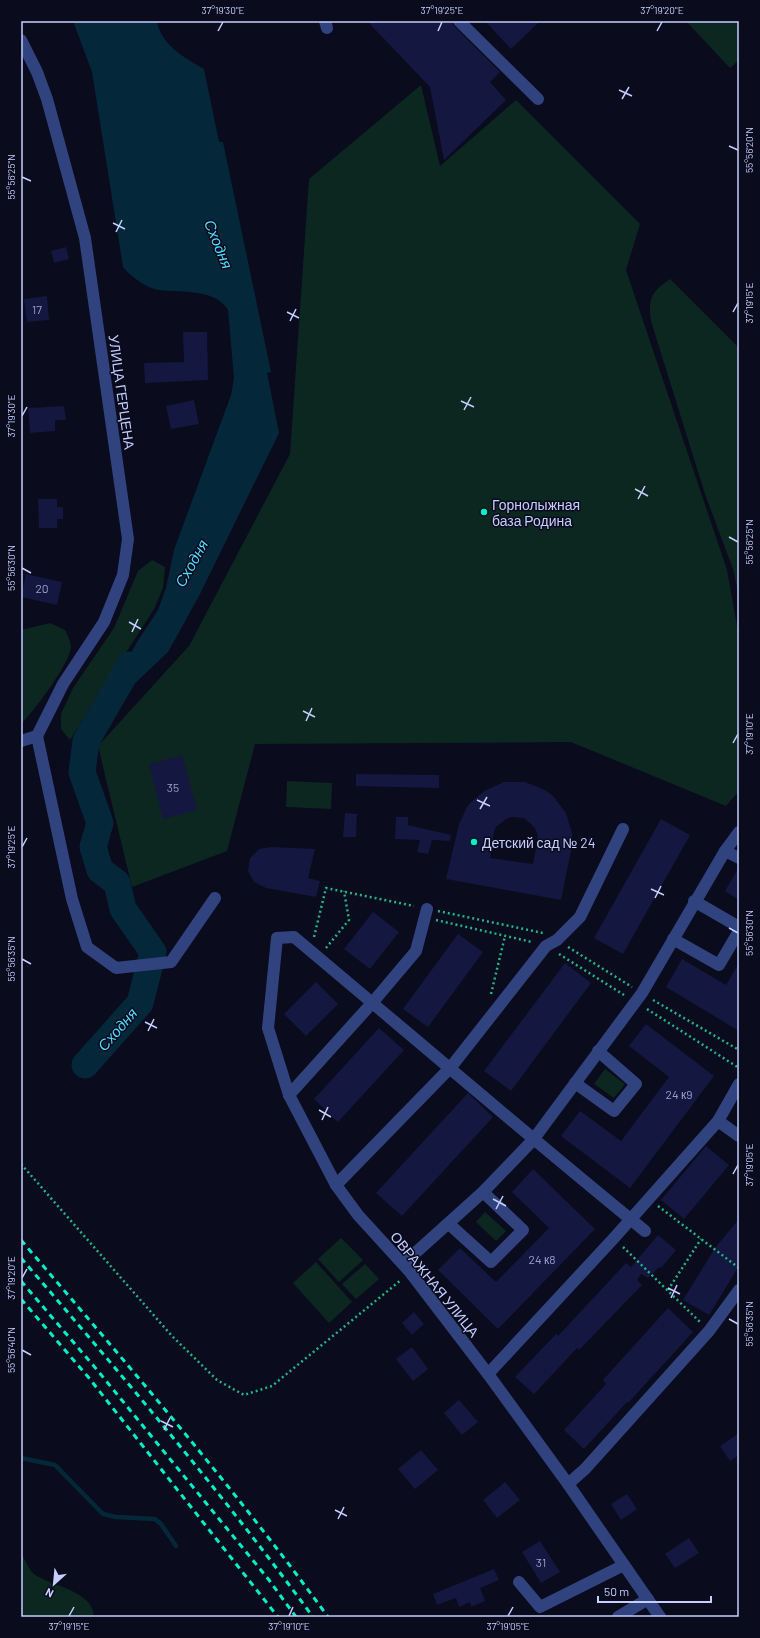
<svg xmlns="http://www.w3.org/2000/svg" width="760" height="1638" viewBox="0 0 760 1638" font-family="Barlow,sans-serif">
	<rect width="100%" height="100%" fill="#0a0b1d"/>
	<g fill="#0c271f">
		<path d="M 686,21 L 739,21 L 739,60 L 730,68 Z"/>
		<path d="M 421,85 L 440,166 L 516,100 L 640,224 L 626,270 L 727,570 L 739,637 L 739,791 L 726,806 L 571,742 L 255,744 L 227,851 L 132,887 L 98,746 L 189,646 L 290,454 L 309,179 Z"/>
		<path d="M 670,279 L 739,348 L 739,596 L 733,569 L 705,494 L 651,321 C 648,299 651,292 670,279 Z"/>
		<path d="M 152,560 L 165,567 L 163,588 L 154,609 L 70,740 L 61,729 L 61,714 L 73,688 L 114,628 L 138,571 Z"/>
		<path d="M 50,623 L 65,630 C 67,634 71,642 71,647 C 69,665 34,711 21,724 L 21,630 Z"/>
		<path d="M 287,781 L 332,783 L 331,809 L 286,807 Z"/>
		<path d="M 605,1069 L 625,1084 L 614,1098 L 594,1084 Z"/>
		<path d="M 485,1212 L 506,1231 L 496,1241 L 476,1222 Z"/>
		<path d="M 341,1238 L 363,1260 L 339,1282 L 318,1259 Z"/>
		<path d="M 316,1262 L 352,1302 L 329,1323 L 293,1283 Z"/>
		<path d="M 365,1264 L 379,1279 L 356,1299 L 342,1284 Z"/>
		<path d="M 21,1553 C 25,1559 29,1570 34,1574 C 51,1586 94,1591 94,1617 L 21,1617 Z"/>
	</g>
	<path fill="#05273a" d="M 73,21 L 157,21 C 160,44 186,59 204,69 L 219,142 L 223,142 L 271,372 L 267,373 L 279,433 L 199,596 L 168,652 L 130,688 L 111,697 L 109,694 L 137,642 L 158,610 L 166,588 L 174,550 L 231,395 L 234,378 L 228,310 C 215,288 181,293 159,290 C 148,289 130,276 123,267 L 92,72 Z"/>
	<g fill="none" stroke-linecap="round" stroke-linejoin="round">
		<path stroke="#05273a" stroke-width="4.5" d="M 21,1458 L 55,1465 L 103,1514 L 116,1517 L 155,1519 L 161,1524 L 176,1546"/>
		<path stroke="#05273a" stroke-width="27" d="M 85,1065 L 140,1003 L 153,952 L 123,909 L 117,883 L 100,870 L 93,847 L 100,823 L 82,772 L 86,741 L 130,665"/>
	</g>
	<g fill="#14173f" fill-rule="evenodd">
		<path d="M 367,21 L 451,21 L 454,26 L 500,72 L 490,82 L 506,100 L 444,160 L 430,87 Z"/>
		<path d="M 485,21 L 540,21 L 511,49 Z"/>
		<path d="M 66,247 L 69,259 L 54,263 L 51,251 Z"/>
		<path d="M 47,296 L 49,320 L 27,322 L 24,299 Z"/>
		<path d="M 183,332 L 207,332 L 208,380 L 145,383 L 144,363 L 184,362 Z"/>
		<path d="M 194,400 L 199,424 L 171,429 L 166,406 Z"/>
		<path d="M 64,406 L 66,420 L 55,420 L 55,431 L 30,433 L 28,408 Z"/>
		<path d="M 38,499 L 57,499 L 57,507 L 63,507 L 63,519 L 57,519 L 57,528 L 39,528 Z"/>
		<path d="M 26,574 L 62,582 L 57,605 L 21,597 Z"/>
		<path d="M 182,755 L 197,810 L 163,819 L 149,764 Z"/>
		<path d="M 356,774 L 439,775 L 439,788 L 356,786 Z"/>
		<path d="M 504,782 L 525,782 L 545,790 L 553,796 L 566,813 L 572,833 L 572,846 L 561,900 L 446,879 L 459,824 L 468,805 L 484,791 ZM 512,817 L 524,818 L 534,827 L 537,833 L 538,839 L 533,864 L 490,858 L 494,832 L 496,827 L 506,819 Z"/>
		<path d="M 345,813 L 357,814 L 356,837 L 343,837 Z"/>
		<path d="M 396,817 L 408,817 L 408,825 L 451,835 L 450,841 L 432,840 L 428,854 L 417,852 L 420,840 L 395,839 Z"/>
		<path d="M 661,819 L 690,835 L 623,954 L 594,938 Z"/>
		<path d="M 271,847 L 315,849 L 308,878 L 320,881 L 316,897 L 266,888 L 254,882 L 248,871 L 250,858 L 259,849 Z"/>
		<path d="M 739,867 L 739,900 L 725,891 Z"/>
		<path d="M 373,912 L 399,932 L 370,969 L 344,949 Z"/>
		<path d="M 458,934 L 483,952 L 428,1027 L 403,1009 Z"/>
		<path d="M 682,959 L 726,985 L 739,963 L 739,1031 L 666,987 Z"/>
		<path d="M 565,963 L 591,983 L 511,1091 L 484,1071 Z"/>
		<path d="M 316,982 L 338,1004 L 306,1036 L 284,1014 Z"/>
		<path d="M 646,1024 L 714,1076 L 630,1188 L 561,1136 L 580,1111 L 621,1141 L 669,1077 L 629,1046 Z"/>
		<path d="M 379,1028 L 404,1050 L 338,1122 L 314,1099 Z"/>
		<path d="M 468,1093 L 493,1117 L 402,1216 L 376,1193 Z"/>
		<path d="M 706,1146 L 729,1165 L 684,1219 L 661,1200 Z"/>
		<path d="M 533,1169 L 595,1229 L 498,1329 L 438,1270 L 460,1248 L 496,1282 L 549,1228 L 512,1192 Z"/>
		<path d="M 739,1219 L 739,1266 L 709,1315 L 683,1300 L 715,1248 Z"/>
		<path d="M 658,1235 L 676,1250 L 661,1268 L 659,1267 L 648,1278 L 641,1274 L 637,1280 L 642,1285 L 579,1350 L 577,1348 L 534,1394 L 515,1377 L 556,1334 L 558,1336 L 626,1263 L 631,1267 Z"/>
		<path d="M 668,1308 L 693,1332 L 628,1403 L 627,1402 L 584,1449 L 564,1430 L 606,1384 L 603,1380 Z"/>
		<path d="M 414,1312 L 424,1324 L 412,1335 L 402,1323 Z"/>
		<path d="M 412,1347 L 428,1369 L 413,1381 L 396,1359 Z"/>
		<path d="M 459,1400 L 478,1422 L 462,1435 L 444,1413 Z"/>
		<path d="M 739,1433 L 739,1455 L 730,1461 L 720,1446 Z"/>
		<path d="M 421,1450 L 438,1470 L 415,1489 L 398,1469 Z"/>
		<path d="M 505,1482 L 520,1500 L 497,1518 L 483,1500 Z"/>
		<path d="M 627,1494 L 637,1509 L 621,1520 L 611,1504 Z"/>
		<path d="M 689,1538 L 699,1553 L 675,1568 L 665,1554 Z"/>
		<path d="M 540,1541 L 560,1572 L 541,1583 L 522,1552 Z"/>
		<path d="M 494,1569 L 499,1580 L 480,1588 L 485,1601 L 471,1607 L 470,1602 L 459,1607 L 456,1598 L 437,1605 L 433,1594 Z"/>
	</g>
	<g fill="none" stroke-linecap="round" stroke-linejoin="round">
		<g stroke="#23b585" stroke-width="2.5" stroke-dasharray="2 3" stroke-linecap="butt">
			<path d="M 438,911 L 543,933"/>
			<path d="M 436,920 L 532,942"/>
			<path d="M 314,937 L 326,888 L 414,906"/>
			<path d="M 568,947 L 632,987"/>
			<path d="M 326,948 L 349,920 L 344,891"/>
			<path d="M 559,954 L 624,995"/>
			<path d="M 491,994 L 505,936"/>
			<path d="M 653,1000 L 739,1050"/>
			<path d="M 647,1009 L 739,1068"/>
			<path d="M 21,1164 L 172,1336 L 217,1380 L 244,1395 L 272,1386 L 401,1280"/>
			<path d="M 658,1206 L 739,1268"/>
			<path d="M 623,1247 L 700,1322"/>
			<path d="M 668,1290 L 701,1239"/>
		</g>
		<g stroke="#31437f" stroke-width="12">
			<path d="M 325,21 L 327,28"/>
			<path d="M 459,21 L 538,99"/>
			<path d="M 21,40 L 37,72 L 47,99 L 85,238 L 128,539 L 123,575 L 104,622 L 63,684 L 37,736"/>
			<path d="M 37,736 L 72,899 L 87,947 L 116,968 L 171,962 L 215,898"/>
			<path d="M 21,741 L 37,736"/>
			<path d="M 725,851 L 739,832"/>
			<path d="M 694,901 L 739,927"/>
			<path d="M 673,939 L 719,965 L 739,931"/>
			<path d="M 575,1083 L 614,1111 L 636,1084 L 598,1051"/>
			<path d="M 289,1095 L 373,1002 L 416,951 L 427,909"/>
			<path d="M 718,1121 L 739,1136"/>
			<path d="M 336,1185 L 451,1067 L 546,946 L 557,940 L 580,917 L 623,829"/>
			<path d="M 449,1224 L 491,1262 L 523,1230 L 483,1192"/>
			<path d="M 645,1231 C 527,1135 411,1035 294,937 L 277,938 L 268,1028 L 289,1095 L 336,1185 L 358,1215 L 410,1272 L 488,1374 L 568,1484 L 660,1617"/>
			<path d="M 403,1264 L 483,1192 L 533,1140 L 642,993 L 725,851 L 739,858"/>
			<path d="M 488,1374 L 614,1238 L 718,1121 L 739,1084"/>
			<path d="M 568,1484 L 585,1469 L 709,1331 L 739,1290"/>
			<path d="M 519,1582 L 540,1607 L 624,1565"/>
			<path d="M 618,1617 L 648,1599"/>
		</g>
		<g stroke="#00f0c8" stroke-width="3" stroke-dasharray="6 5" stroke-linecap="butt">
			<path d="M 21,1240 C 126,1363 233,1486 328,1617"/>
			<path d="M 21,1258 C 122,1375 222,1493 313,1617"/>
			<path d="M 21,1281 L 98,1371 L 269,1580 L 296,1617"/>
			<path d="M 21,1299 L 89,1378 L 278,1617"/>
		</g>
	</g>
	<path fill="none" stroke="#c5ceff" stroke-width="1.5" d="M 218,31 L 223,22M 438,31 L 442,22M 657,31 L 662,22M 619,90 L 632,96M 622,99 L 629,87M 729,146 L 738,150M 22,177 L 31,181M 113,223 L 125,229M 116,232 L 122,220M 287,312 L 299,318M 733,312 L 738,303M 290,321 L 296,309M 461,401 L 474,407M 464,410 L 471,397M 22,416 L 27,407M 635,489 L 648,496M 638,499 L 645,486M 729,537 L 738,542M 22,568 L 31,573M 129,622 L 141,629M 132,632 L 138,619M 303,711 L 315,717M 306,721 L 312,708M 733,743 L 738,734M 477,800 L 490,806M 480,809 L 487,797M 22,847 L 27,838M 651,889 L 664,895M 655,898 L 661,886M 729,928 L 738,933M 22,959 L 31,964M 145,1022 L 157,1028M 148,1031 L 154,1019M 319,1110 L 331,1117M 322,1120 L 328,1107M 733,1174 L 738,1165M 493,1199 L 506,1206M 496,1209 L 503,1196M 22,1278 L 27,1269M 668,1288 L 680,1294M 671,1298 L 677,1285M 729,1319 L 738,1324M 22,1350 L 31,1355M 161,1421 L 173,1427M 164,1430 L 170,1418M 335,1510 L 347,1516M 338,1519 L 344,1507M 69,1616 L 74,1607M 289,1616 L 293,1607M 508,1616 L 513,1607"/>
	<g fill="#00f0c8" stroke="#0a0b1d" stroke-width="1.5">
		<circle cx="484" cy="512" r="4"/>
		<circle cx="474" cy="842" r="4"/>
	</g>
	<g text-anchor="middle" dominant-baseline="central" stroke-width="3" stroke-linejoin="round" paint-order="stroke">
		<g font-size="12" fill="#99a0cf">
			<text x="37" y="309">17</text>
			<text x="42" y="588">20</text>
			<text x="173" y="787">35</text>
			<text x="679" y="1094">24 к9</text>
			<text x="542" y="1259">24 к8</text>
			<text x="541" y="1562">31</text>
		</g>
		<g font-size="14" fill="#c5ceff" stroke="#0a0b1d">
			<text transform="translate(122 392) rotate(82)">УЛИЦА ГЕРЦЕНА</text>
			<text transform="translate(435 1284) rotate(51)">ОВРАЖНАЯ УЛИЦА</text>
		</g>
		<g font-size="14" fill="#c5ceff" stroke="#0a0b1d" text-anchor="start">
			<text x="492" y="504">Горнолыжная<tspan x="492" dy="16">база Родина</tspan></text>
			<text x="482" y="842">Детский сад № 24</text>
		</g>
		<g font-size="15" font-style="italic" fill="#53ddff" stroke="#0a0b1d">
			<text transform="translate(219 244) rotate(68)">Сходня</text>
			<text transform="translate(191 563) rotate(-61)">Сходня</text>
			<text transform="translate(117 1029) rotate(-49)">Сходня</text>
		</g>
	</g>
	<rect width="760" height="1638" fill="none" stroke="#0a0b1d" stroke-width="44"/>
	<g transform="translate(54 1584) rotate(207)" stroke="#0a0b1d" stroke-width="3" paint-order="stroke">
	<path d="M0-3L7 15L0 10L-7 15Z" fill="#c5ceff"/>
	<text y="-6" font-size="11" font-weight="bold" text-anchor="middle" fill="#c5ceff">N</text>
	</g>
	<path d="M598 1596v6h113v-6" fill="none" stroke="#c5ceff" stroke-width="2"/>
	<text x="604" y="1596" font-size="12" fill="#c5ceff" stroke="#0a0b1d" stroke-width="3" paint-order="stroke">50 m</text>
	<rect x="22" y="22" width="716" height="1594" fill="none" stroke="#c5ceff" stroke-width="1.5"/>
	<g font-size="10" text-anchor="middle" fill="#c5ceff">
		<text x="223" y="14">37°19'30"E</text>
		<text x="442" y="14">37°19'25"E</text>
		<text x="662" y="14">37°19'20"E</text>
		<text transform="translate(749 150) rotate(-90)" y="4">55°56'20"N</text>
		<text transform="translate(11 177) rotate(-90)" y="4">55°56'25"N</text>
		<text transform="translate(749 303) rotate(-90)" y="4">37°19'15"E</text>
		<text transform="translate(11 416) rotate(-90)" y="4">37°19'30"E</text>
		<text transform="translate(749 542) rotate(-90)" y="4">55°56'25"N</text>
		<text transform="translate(11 568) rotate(-90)" y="4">55°56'30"N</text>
		<text transform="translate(749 734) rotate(-90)" y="4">37°19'10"E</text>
		<text transform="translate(11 847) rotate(-90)" y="4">37°19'25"E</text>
		<text transform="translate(749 933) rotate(-90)" y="4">55°56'30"N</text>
		<text transform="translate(11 959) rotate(-90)" y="4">55°56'35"N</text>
		<text transform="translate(749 1165) rotate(-90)" y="4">37°19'05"E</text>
		<text transform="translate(11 1278) rotate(-90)" y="4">37°19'20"E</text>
		<text transform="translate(749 1324) rotate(-90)" y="4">55°56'35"N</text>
		<text transform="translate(11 1350) rotate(-90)" y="4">55°56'40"N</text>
		<text x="69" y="1630">37°19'15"E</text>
		<text x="289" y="1630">37°19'10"E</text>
		<text x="508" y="1630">37°19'05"E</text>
	</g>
</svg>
